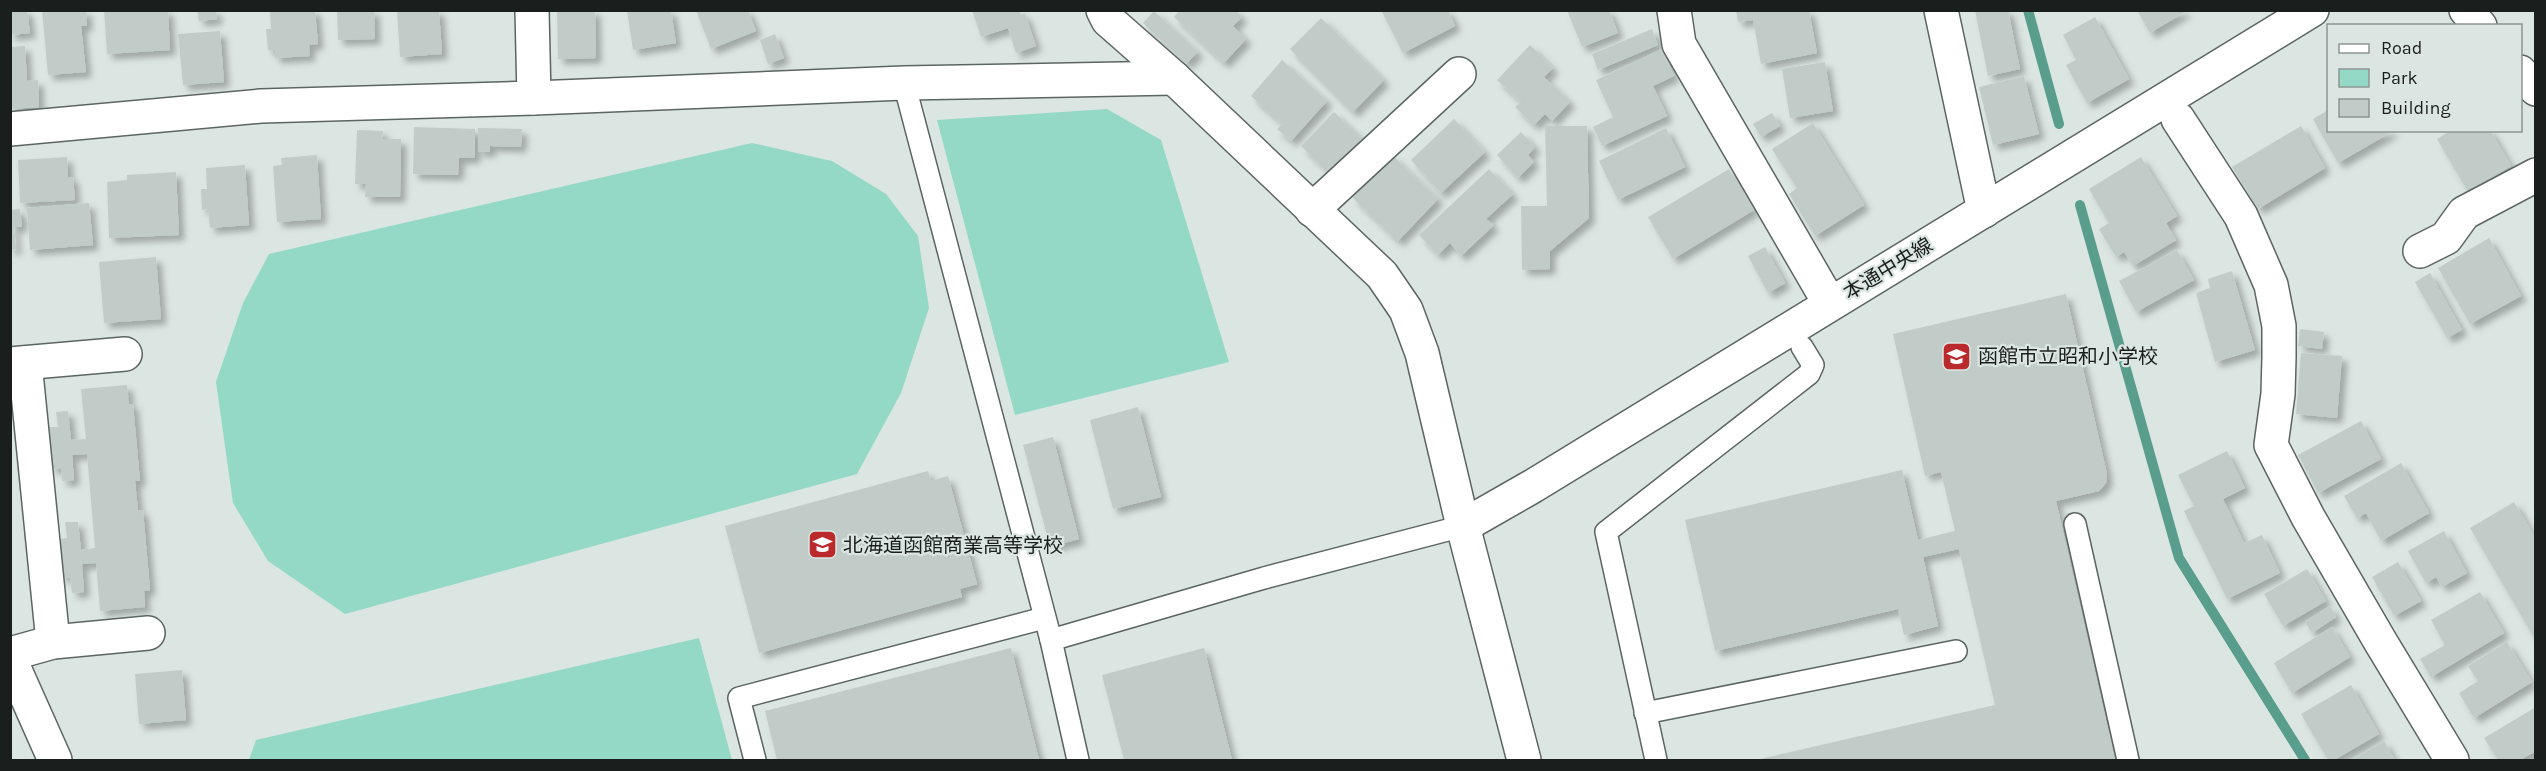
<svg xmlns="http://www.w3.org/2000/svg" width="2546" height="771" viewBox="0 0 2546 771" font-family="Karla,'Noto Sans JP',sans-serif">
	<defs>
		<filter id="shadow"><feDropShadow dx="5.5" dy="5.5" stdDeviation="3" flood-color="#0004"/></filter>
	</defs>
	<rect width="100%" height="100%" fill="#dbe5e2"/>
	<g fill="#94d9c6">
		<path d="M 1107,109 L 1161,140 L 1229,362 L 1015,415 L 937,120 Z"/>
		<path d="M 752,143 L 832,161 L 886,194 L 918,236 L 929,308 L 901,393 L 857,474 L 345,614 L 268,561 L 233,503 L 216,382 L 243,303 L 269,254 Z"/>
		<path d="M 699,638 L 732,760 L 249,760 L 256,740 Z"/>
	</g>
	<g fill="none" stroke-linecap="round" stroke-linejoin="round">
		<g stroke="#599d8c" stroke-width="10">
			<path d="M 2028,10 L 2059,124"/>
			<path d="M 2080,205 L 2179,558 L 2305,760"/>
		</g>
	</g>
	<g fill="#c1ccc8" filter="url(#shadow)">
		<path d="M 10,10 L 27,10 L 30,33 L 10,35 Z"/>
		<path d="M 42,10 L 86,10 L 87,26 L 81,26 L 86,72 L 48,75 Z"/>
		<path d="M 104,10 L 168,10 L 170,50 L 107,54 Z"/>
		<path d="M 197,10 L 216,10 L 217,19 L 199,21 Z"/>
		<path d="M 270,10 L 315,10 L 318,44 L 309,45 L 310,56 L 275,58 L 275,50 L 268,50 L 266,29 L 271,29 Z"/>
		<path d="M 337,10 L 374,10 L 375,39 L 338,40 Z"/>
		<path d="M 397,10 L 439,10 L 442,54 L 400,57 Z"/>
		<path d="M 557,10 L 595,10 L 596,58 L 558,59 Z"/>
		<path d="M 627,10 L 671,10 L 676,43 L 633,50 Z"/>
		<path d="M 696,10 L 748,10 L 756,31 L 711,49 Z"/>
		<path d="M 972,10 L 1019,10 L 1021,15 L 1025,14 L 1036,46 L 1016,53 L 1008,28 L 981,37 Z"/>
		<path d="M 1180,10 L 1235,10 L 1242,17 L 1233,26 L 1246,39 L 1224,63 L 1174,17 Z"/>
		<path d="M 1381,10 L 1448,10 L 1455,26 L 1403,53 Z"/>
		<path d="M 1567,10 L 1609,10 L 1618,33 L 1582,47 Z"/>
		<path d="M 1736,10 L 1809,10 L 1817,53 L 1761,64 L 1753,20 L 1738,22 Z"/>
		<path d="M 1975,10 L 2008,10 L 2020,69 L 1988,76 Z"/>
		<path d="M 2137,10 L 2188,10 L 2150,33 Z"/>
		<path d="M 1154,11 L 1198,52 L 1186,64 L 1143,23 Z"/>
		<path d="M 2095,17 L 2129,79 L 2087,103 L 2066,65 L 2076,60 L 2063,35 Z"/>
		<path d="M 1321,18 L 1384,80 L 1353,112 L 1290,49 Z"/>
		<path d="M 1652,29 L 1658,45 L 1598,70 L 1592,54 Z"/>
		<path d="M 220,31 L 224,82 L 183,85 L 178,34 Z"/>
		<path d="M 775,34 L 784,58 L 768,64 L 760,40 Z"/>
		<path d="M 1530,45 L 1553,68 L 1544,77 L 1570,102 L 1552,121 L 1545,114 L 1534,125 L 1515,107 L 1521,102 L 1497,80 Z"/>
		<path d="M 25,46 L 27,81 L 38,80 L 39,107 L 10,109 L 10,47 Z"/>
		<path d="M 1662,49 L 1674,76 L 1653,86 L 1667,116 L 1602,146 L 1593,127 L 1613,117 L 1596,80 Z"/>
		<path d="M 1282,60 L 1327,101 L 1291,141 L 1277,129 L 1282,124 L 1251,96 Z"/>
		<path d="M 1825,62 L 1833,111 L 1790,118 L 1782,69 Z"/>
		<path d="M 2024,76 L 2039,134 L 1993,145 L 1979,87 Z"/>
		<path d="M 2328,110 L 2328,130 L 2395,130 L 2338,163 L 2313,119 Z"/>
		<path d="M 1334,112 L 1362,139 L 1329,173 L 1301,146 Z"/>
		<path d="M 1772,113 L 1780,126 L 1761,137 L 1753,124 Z"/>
		<path d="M 1454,119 L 1485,152 L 1441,193 L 1411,160 Z"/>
		<path d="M 1813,123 L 1864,205 L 1815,236 L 1789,194 L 1797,188 L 1772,149 Z"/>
		<path d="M 1545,126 L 1587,126 L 1589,218 L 1550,251 L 1550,269 L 1522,270 L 1521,206 L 1547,206 Z"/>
		<path d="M 2301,126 L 2325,168 L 2258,209 L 2232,167 Z"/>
		<path d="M 414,127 L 475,129 L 475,158 L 459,158 L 458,175 L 413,174 Z"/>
		<path d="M 478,128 L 522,129 L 521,147 L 490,146 L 490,152 L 478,151 Z"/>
		<path d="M 1666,128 L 1685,167 L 1618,200 L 1599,161 Z"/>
		<path d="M 357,130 L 383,131 L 382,139 L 401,139 L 400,197 L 365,197 L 366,184 L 355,184 Z"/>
		<path d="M 2451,130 L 2490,130 L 2511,166 L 2468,192 L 2437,139 Z"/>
		<path d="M 1521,132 L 1535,147 L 1528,155 L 1534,162 L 1518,178 L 1497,155 Z"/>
		<path d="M 317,155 L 321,219 L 277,222 L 273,166 L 282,165 L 281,158 Z"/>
		<path d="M 1392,155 L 1438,199 L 1398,241 L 1352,197 Z"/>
		<path d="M 67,157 L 68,177 L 73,177 L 75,200 L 20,203 L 18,160 Z"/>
		<path d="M 2141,157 L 2177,216 L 2166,223 L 2176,240 L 2133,266 L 2124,252 L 2116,257 L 2099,229 L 2109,223 L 2089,189 Z"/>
		<path d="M 245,165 L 249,225 L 210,228 L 208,209 L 202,210 L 201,189 L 207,189 L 206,168 Z"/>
		<path d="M 1489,169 L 1513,194 L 1486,219 L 1494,225 L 1461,256 L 1450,243 L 1438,255 L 1419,235 Z"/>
		<path d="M 1729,169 L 1754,210 L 1673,259 L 1648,217 Z"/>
		<path d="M 176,172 L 179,235 L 109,238 L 107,182 L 127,180 L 127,175 Z"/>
		<path d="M 89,203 L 93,245 L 30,250 L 27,208 Z"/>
		<path d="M 20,209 L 22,227 L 14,227 L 16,249 L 10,250 L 10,210 Z"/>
		<path d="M 2489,238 L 2521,296 L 2470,324 L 2438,268 Z"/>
		<path d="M 1765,247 L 1785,283 L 1768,293 L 1748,256 Z"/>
		<path d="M 2177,250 L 2194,280 L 2136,312 L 2119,281 Z"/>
		<path d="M 156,257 L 161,319 L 104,323 L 99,262 Z"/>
		<path d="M 2232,271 L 2255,350 L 2215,362 L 2196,293 L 2210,288 L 2208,279 Z"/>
		<path d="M 2430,273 L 2462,330 L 2447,338 L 2415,282 Z"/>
		<path d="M 2066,294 L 2107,474 L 2106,483 L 2099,491 L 2056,501 L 2115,760 L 1756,760 L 1995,705 L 1959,549 L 1923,557 L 1938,626 L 1904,635 L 1898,609 L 1715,651 L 1685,520 L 1902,470 L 1918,540 L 1955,531 L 1941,472 L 1925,476 L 1893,334 Z"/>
		<path d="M 2300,329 L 2324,332 L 2322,349 L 2298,346 Z"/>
		<path d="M 2301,353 L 2342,356 L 2337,418 L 2296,414 Z"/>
		<path d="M 127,385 L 129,404 L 133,404 L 140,481 L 135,481 L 138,510 L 143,510 L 150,590 L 144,591 L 145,607 L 100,611 L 96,563 L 82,564 L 84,592 L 72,593 L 70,577 L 61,578 L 58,539 L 67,538 L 65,522 L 78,522 L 81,550 L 95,548 L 87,454 L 72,455 L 74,480 L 62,481 L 61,468 L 51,469 L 48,427 L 58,427 L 56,412 L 68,411 L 71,440 L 86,439 L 81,389 Z"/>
		<path d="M 1138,407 L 1161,497 L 1113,509 L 1090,420 Z"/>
		<path d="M 2361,421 L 2381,459 L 2318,493 L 2298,455 Z"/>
		<path d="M 1053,437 L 1079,539 L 1050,547 L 1023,445 Z"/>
		<path d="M 2227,451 L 2245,488 L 2223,499 L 2244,543 L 2262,535 L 2280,573 L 2227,599 L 2184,511 L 2194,506 L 2178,475 Z"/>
		<path d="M 2401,463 L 2429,513 L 2381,541 L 2366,513 L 2357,518 L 2344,496 Z"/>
		<path d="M 928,471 L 931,481 L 948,476 L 977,584 L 960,589 L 962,597 L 759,653 L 725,526 Z"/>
		<path d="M 2514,502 L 2536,539 L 2536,641 L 2470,528 Z"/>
		<path d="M 2444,531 L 2467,573 L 2442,587 L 2436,577 L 2426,583 L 2408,551 Z"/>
		<path d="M 2398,562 L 2421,601 L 2394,616 L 2372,577 Z"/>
		<path d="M 2307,569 L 2326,601 L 2283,626 L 2264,594 Z"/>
		<path d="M 2480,592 L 2504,633 L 2431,677 L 2420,659 L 2445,645 L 2431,620 Z"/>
		<path d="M 2330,606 L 2336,617 L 2312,633 L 2305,622 Z"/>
		<path d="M 2332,627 L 2350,657 L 2292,693 L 2274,663 Z"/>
		<path d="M 2507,642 L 2532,682 L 2474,718 L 2459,693 L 2478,681 L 2468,666 Z"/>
		<path d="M 1011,648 L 1039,760 L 777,760 L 765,711 Z"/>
		<path d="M 1204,648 L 1232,760 L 1124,760 L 1102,675 Z"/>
		<path d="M 182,670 L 186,720 L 139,724 L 135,674 Z"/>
		<path d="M 2351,685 L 2379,734 L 2334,760 L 2328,760 L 2301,714 Z"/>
		<path d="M 2536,707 L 2536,751 L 2520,760 L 2498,760 L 2484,738 Z"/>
		<path d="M 2384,741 L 2395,760 L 2352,760 Z"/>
	</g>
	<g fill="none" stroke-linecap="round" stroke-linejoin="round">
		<defs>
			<g id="lane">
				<path d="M 904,83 L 1051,640 L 1078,760"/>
				<path d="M 2075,524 L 2128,760"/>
				<path d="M 1051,640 L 1264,578 L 1463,526"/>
				<path d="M 1645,713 L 1956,651"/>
				<path d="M 755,760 L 739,698 L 1044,618"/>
				<path d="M 1656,760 L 1606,532 L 1809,374 L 1813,365 L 1802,347"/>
			</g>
			<g id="street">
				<path d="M 532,10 L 534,98"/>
				<path d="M 1103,10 L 1108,20 L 1174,78 L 1382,275 L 1406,310 L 1422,353 L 1463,526"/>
				<path d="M 1674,10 L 1679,44 L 1830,304"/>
				<path d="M 1941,10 L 1984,211"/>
				<path d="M 2466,10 L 2480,26"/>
				<path d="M 2520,72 L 2536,89"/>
				<path d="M 2178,119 L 2241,216 L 2271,285 L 2279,326 L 2279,357 L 2278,394 L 2271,445 L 2308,517 L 2380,641 L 2452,760"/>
				<path d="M 10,129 L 261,106 L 534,98 L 904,83 L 1174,78"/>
				<path d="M 1312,210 L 1459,74"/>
				<path d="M 2420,251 L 2446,238 L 2464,213 L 2536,175"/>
				<path d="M 25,363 L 53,642"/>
				<path d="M 10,364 L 125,354"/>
				<path d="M 10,654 L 53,642 L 148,633"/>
				<path d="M 10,659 L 55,760"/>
			</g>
			<path id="secondary" d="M 1524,760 L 1463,526 L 1533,486 L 2312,10"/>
		</defs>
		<use href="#lane" stroke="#5c6563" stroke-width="24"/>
		<use href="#street" stroke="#5c6563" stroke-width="36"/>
		<use href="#secondary" stroke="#5c6563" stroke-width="36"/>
		<use href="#lane" stroke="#fff" stroke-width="21"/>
		<use href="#street" stroke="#fff" stroke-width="33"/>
		<use href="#secondary" stroke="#fff" stroke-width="33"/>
	</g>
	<defs>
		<symbol id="school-square" viewBox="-11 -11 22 22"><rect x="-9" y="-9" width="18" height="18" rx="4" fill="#ba2a2c" stroke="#dbe5e2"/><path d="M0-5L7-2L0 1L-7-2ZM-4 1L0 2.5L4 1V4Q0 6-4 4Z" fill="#fff"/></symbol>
	</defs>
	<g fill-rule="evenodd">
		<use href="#school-square" x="1940" y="340" width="33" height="33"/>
		<use href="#school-square" x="806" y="528" width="33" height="33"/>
	</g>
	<g text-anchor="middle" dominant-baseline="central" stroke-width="4.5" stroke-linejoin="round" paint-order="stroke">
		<g font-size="20" fill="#1a1e1d" stroke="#dbe5e2">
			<text transform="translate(1888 269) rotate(-31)">本通中央線</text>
		</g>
		<g font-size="20" fill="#1a1e1d" stroke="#dbe5e2" text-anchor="start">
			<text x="1978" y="356">函館市立昭和小学校</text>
			<text x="843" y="545">北海道函館商業高等学校</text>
		</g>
	</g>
	<rect width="2546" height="771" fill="none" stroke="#1a1e1d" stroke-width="24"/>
	<rect x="2327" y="24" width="195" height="108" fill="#dbe5e2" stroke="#8e9593" stroke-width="1.5"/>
	<rect x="2339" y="44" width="30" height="9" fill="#ffffff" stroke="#8e9593" stroke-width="1.5"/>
	<text x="2381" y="54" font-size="18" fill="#1a1e1d">Road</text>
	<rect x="2339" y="69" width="30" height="18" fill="#94d9c6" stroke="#8e9593" stroke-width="1.5"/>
	<text x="2381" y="84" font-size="18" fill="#1a1e1d">Park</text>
	<rect x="2339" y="99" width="30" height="18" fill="#c1ccc8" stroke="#8e9593" stroke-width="1.5"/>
	<text x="2381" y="114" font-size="18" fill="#1a1e1d">Building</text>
</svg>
